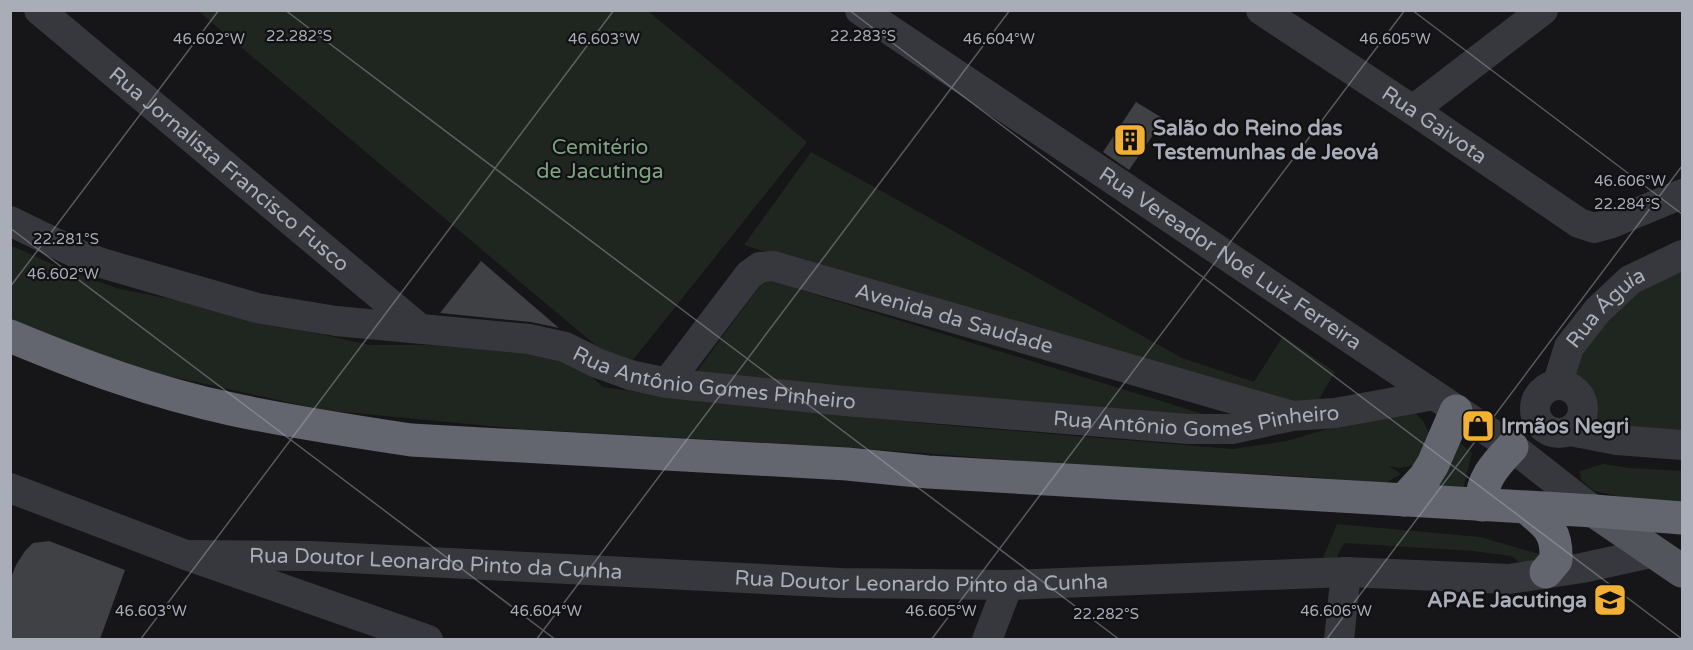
<svg xmlns="http://www.w3.org/2000/svg" width="1693" height="650" viewBox="0 0 1693 650" font-family="'Varela Round',sans-serif">
	<rect width="100%" height="100%" fill="#161618"/>
	<g fill="#1e261f">
		<path d="M 198,11 L 648,11 L 807,142 L 625,370 Z"/>
		<path d="M 811,152 L 1182,358 L 1254,382 L 1283,336 L 1335,372 L 1307,420 L 744,245 Z"/>
		<path d="M 10,245 L 59,267 L 116,288 L 225,310 L 293,328 L 370,345 L 426,345 L 546,354 L 589,374 L 603,387 L 697,401 L 943,425 L 1233,449 L 1287,441 L 1390,410 L 1415,413 L 1424,422 L 1429,434 L 1422,458 L 1412,466 L 1399,468 L 1389,466 L 1401,474 L 1384,484 L 1311,477 L 1060,464 L 845,447 L 521,429 L 323,410 L 115,364 L 11,321 Z"/>
		<path d="M 1682,269 L 1682,443 L 1585,421 L 1569,388 L 1569,373 L 1619,301 Z"/>
		<path d="M 765,279 L 1242,426 L 689,382 Z"/>
		<path d="M 1453,437 L 1472,453 L 1461,497 L 1434,489 Z"/>
		<path d="M 1603,464 L 1630,468 L 1682,471 L 1682,505 L 1631,499 L 1594,491 L 1581,480 L 1580,471 Z"/>
		<path d="M 1337,524 L 1480,537 L 1539,554 L 1540,563 L 1536,574 L 1511,556 L 1473,551 L 1344,543 L 1328,574 L 1317,573 Z"/>
	</g>
	<g fill="#404145">
		<path d="M 1136,102 L 1164,119 L 1129,170 L 1103,152 Z"/>
		<path d="M 481,261 L 559,328 L 531,322 L 440,313 Z"/>
		<path d="M 49,541 L 125,570 L 100,639 L 10,639 L 10,580 L 16,565 L 25,551 L 33,543 Z"/>
	</g>
	<g fill="none" stroke-linecap="round" stroke-linejoin="round">
		<g stroke="#37383d" stroke-width="30">
			<path id="s1" d="M 39,10 L 419,328"/>
			<path id="s2" d="M 860,10 L 1512,447 L 1594,511"/>
			<path id="s3" d="M 1261,10 L 1413,110 L 1579,223 L 1594,228 L 1612,223 L 1682,194"/>
			<path d="M 1413,110 L 1543,10"/>
			<path id="s4" d="M 10,221 L 80,255 L 105,264 L 257,308 L 336,321 L 529,339 L 565,347 L 597,363 L 630,375 L 667,383 L 845,401 L 1188,429 L 1232,429 L 1292,416 L 1335,413 L 1434,395"/>
			<path id="s5" d="M 667,383 L 749,275 L 760,267 L 773,266 L 1289,415"/>
			<path id="s6" d="M 1557,385 L 1569,347 L 1598,310 L 1630,280 L 1682,255"/>
			<circle cx="1559" cy="409" r="24"/>
			<path d="M 1570,431 L 1617,440 L 1682,445"/>
			<path d="M 10,488 L 186,555 L 428,640"/>
			<path id="s7" d="M 186,555 L 311,556 L 841,583 L 1008,585 L 1346,572 L 1509,579 L 1582,568 L 1655,552"/>
			<path d="M 987,640 L 1008,585"/>
			<path d="M 1339,640 L 1346,572"/>
		</g>
		<path stroke="#53555c" stroke-width="33" d="M 1594,511 L 1682,571"/>
		<g stroke="#63666e" stroke-width="33">
			<path d="M 10,336 C 82,366 155,393 231,409 C 291,422 351,431 411,440 L 847,464 L 928,472 L 1594,511 L 1682,518"/>
			<path d="M 1404,500 L 1425,477 L 1433,464 L 1456,411"/>
			<path d="M 1482,505 C 1480,480 1496,464 1512,447"/>
			<path d="M 1527,508 C 1548,526 1557,531 1556,560 L 1546,572"/>
		</g>
	</g>
	<path fill="none" stroke="#a8adb8" stroke-width="1.5" stroke-opacity="0.45" d="M 285,10 L 1120,640M 849,10 L 1682,639M 1412,10 L 1682,214M 10,228 L 556,640M 10,287 L 219,10M 140,640 L 614,10M 536,640 L 1010,10M 931,640 L 1405,10M 1326,640 L 1682,166"/>
	<defs>
		<symbol id="building-square" viewBox="-11 -11 22 22"><rect x="-9" y="-9" width="18" height="18" rx="4" fill="#f2b134" stroke="#111113"/><path d="M-4-6H4V6H1V3H-1V6H-4ZM-2.5-4.3h1.7v1.8h-1.7ZM.8-4.3h1.7v1.8H.8ZM-2.5-1h1.7V.8h-1.7ZM.8-1h1.7V.8H.8Z" fill="#111"/></symbol>
		<symbol id="shop-square" viewBox="-11 -11 22 22"><rect x="-9" y="-9" width="18" height="18" rx="4" fill="#f2b134" stroke="#111113"/><path d="M-5-2.5h2.3a2.7 3.5 0 0 1 5.4 0H5L5.5 6h-11ZM-1.5-2.5h3a1.5 2.3 0 0 0-3 0Z" fill="#111"/></symbol>
		<symbol id="school-square" viewBox="-11 -11 22 22"><rect x="-9" y="-9" width="18" height="18" rx="4" fill="#f2b134" stroke="#111113"/><path d="M0-5L7-2L0 1L-7-2ZM-4 1L0 2.5L4 1V4Q0 6-4 4Z" fill="#111"/></symbol>
	</defs>
	<g fill-rule="evenodd">
		<use href="#building-square" x="1111" y="121" width="38" height="38"/>
		<use href="#shop-square" x="1459" y="407" width="38" height="38"/>
		<use href="#school-square" x="1591" y="581" width="38" height="38"/>
	</g>
	<g text-anchor="middle" dominant-baseline="central" stroke-width="4.5" stroke-linejoin="round" paint-order="stroke">
		<g font-size="21" fill="#a8adb8" stroke="#111113">
			<text stroke="none"><textPath href="#s3" startOffset="208">Rua Gaivota</textPath></text>
			<text stroke="none"><textPath href="#s1" startOffset="248">Rua Jornalista Francisco Fusco</textPath></text>
			<text stroke="none"><textPath href="#s2" startOffset="446">Rua Vereador Noé Luiz Ferreira</textPath></text>
			<text stroke="none"><textPath href="#s6" startOffset="94">Rua Águia</textPath></text>
			<text stroke="none"><textPath href="#s5" startOffset="351">Avenida da Saudade</textPath></text>
			<text stroke="none"><textPath href="#s4" startOffset="728">Rua Antônio Gomes Pinheiro</textPath></text>
			<text stroke="none"><textPath href="#s4" startOffset="1214">Rua Antônio Gomes Pinheiro</textPath></text>
			<text stroke="none"><textPath href="#s7" startOffset="250">Rua Doutor Leonardo Pinto da Cunha</textPath></text>
			<text stroke="none"><textPath href="#s7" startOffset="736">Rua Doutor Leonardo Pinto da Cunha</textPath></text>
		</g>
		<g font-size="21" font-weight="bold" fill="#a8adb8" stroke="#111113" text-anchor="start">
			<text x="1153" y="128">Salão do Reino das<tspan x="1153" dy="24">Testemunhas de Jeová</tspan></text>
			<text x="1501" y="426">Irmãos Negri</text>
			<text x="1587" y="600" text-anchor="end">APAE Jacutinga</text>
		</g>
		<g font-size="21" fill="#7fa381" stroke="#111113">
			<text x="600" y="147">Cemitério<tspan x="600" dy="24">de Jacutinga</tspan></text>
		</g>
	</g>
	<g font-size="15" text-anchor="middle" fill="#a8adb8" stroke="#111113" stroke-width="4.5" stroke-linejoin="round" paint-order="stroke">
		<text x="299" y="41">22.282°S</text>
		<text x="863" y="41">22.283°S</text>
		<text x="209" y="44">46.602°W</text>
		<text x="604" y="44">46.603°W</text>
		<text x="999" y="44">46.604°W</text>
		<text x="1395" y="44">46.605°W</text>
		<text x="1630" y="186">46.606°W</text>
		<text x="1627" y="209">22.284°S</text>
		<text x="66" y="244">22.281°S</text>
		<text x="63" y="279">46.602°W</text>
		<text x="151" y="616">46.603°W</text>
		<text x="546" y="616">46.604°W</text>
		<text x="941" y="616">46.605°W</text>
		<text x="1336" y="616">46.606°W</text>
		<text x="1106" y="619">22.282°S</text>
	</g>
	<rect width="1693" height="650" fill="none" stroke="#a8adb8" stroke-width="24"/>
</svg>
